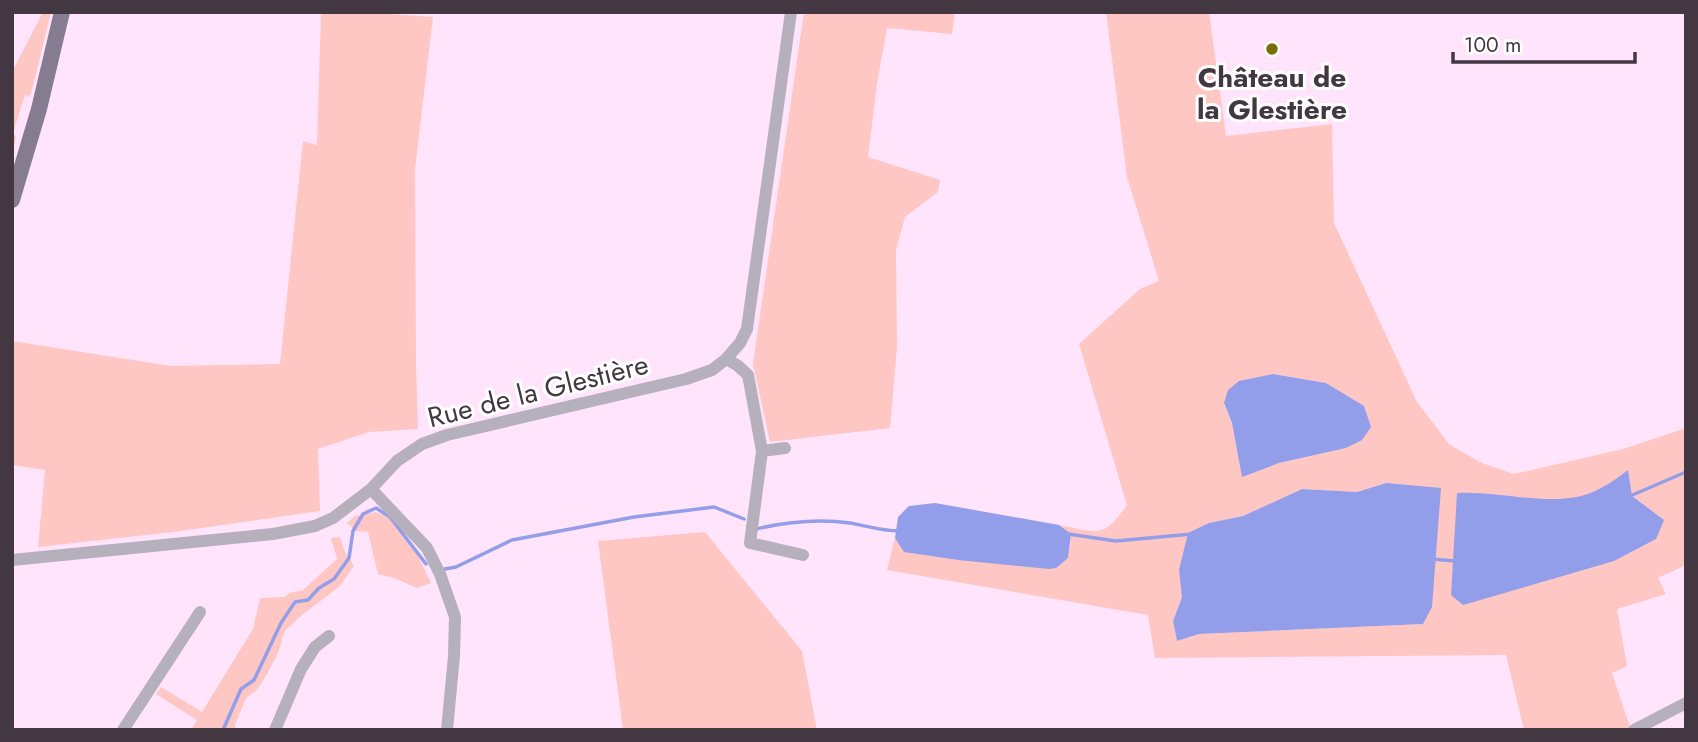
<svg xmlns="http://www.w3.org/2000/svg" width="1698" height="742" viewBox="0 0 1698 742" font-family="Jost,sans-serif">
	<rect width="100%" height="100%" fill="#ffe4fc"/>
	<g fill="#fec7c4" fill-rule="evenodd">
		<path d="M 43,12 L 51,12 L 31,94 L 28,97 L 25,95 L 13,133 L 16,137 L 12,157 L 12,72 Z"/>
		<path d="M 321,12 L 360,12 L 433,17 L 415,169 L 416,365 L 418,429 L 369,432 L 318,449 L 320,511 L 173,532 L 38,547 L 45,470 L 12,465 L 12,341 L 171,366 L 280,364 L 303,141 L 317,145 Z"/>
		<path d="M 804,12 L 955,12 L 952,34 L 887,28 L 877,84 L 868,157 L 940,180 L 938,192 L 905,217 L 896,250 L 897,347 L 890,428 L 770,442 L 753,364 Z"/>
		<path d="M 1106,12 L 1209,12 L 1226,136 L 1332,124 L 1334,223 L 1417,402 L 1450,445 L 1482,463 L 1514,474 L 1623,449 L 1686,428 L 1686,565 L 1658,578 L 1666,594 L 1617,609 L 1627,666 L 1612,673 L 1631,730 L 1524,730 L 1506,655 L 1155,658 L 1148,615 L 887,570 L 895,538 L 905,552 L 958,560 L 1070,547 L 1071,534 L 1059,525 C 1098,532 1103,540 1127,505 L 1079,344 L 1140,289 L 1159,281 L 1127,177 ZM 1273,374 L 1326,383 L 1346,448 L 1279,463 L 1242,476 L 1232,423 L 1224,404 ZM 1386,483 L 1423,624 L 1199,634 L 1177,641 L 1173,621 L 1209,523 L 1243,516 L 1302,489 L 1357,492 Z"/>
		<path d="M 376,512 C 404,521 419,558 431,583 L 417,588 L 394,578 L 378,574 L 368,532 L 356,531 L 347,523 L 355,516 Z"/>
		<path d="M 705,532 L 802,651 L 817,730 L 623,730 L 598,541 Z"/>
		<path d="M 340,537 L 344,550 L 354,566 L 340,586 L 302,615 L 284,632 L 279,651 L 267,674 L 257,690 L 246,698 L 235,725 L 236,730 L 191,730 L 197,720 L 156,694 L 161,687 L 202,712 L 253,629 L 260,598 L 285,597 L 289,593 L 303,590 L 337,559 L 331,538 Z"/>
	</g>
	<g fill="#939eea">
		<path d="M 1273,374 L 1326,383 L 1364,406 L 1371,427 L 1362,440 L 1346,448 L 1279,463 L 1242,477 L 1232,423 L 1224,403 L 1228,390 L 1239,381 Z"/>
		<path d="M 1628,470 L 1632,496 L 1664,520 L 1656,539 L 1614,561 L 1463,605 L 1451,595 L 1457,493 C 1496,491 1544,505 1581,496 C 1599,491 1614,481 1628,470 Z"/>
		<path d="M 1386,483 L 1441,488 L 1432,607 L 1423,624 L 1199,634 L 1177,641 L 1173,621 L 1182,597 L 1179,570 L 1188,533 L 1209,523 L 1243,516 L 1302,489 L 1357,492 Z"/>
		<path d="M 935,503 L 1059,525 L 1071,534 L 1068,558 L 1056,568 L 1049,569 L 958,560 L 904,552 L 895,538 L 898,517 L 909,506 Z"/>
	</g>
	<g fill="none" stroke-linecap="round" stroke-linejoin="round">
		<g stroke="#939eea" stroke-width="3.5">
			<path d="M 1630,496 L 1686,472"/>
			<path d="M 756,529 C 786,522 820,519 850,523 C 867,526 882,531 899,531"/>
			<path d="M 1068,534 L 1116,541 L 1192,534"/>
			<path d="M 1432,559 L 1455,561"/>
			<path d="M 445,569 L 456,567 L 512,540 L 634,517 L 714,507 L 744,519"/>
			<path d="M 223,730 L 241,689 L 254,680 L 281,623 L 295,602 L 308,600 L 319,588 L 334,579 L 349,558 L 353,531 L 363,514 L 376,508 L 390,517 L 426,564"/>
		</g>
		<g stroke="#b5b0bc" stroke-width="12">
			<path d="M 726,359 L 737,365 L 748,375 L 762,451 L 750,543 L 803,555"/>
			<path d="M 762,451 L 785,448"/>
			<path d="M 371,489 L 427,548 L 440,574 L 455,617 L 454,656 L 447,730"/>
			<path d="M 12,560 L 273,534 L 315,526 L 333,518 L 371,489 L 397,461 L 422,444 L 447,435 L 686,379 L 712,370 L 726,359 L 740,343 L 747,329 L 791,12"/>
			<path d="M 123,730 L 200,612"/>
			<path d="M 275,730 L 301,669 L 315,647 L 329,636"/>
			<path d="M 1634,730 L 1686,703"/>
		</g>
		<path stroke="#857c92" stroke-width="16" d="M 12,200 L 39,109 L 62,12"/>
	</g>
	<circle fill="#7a6d08" stroke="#fff" stroke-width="2.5" cx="1272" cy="49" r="7"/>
	<g text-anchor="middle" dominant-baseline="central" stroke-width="6" stroke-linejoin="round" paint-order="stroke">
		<g font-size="28" font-weight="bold" fill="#433842" stroke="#fff">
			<text x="1272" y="77">Château de<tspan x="1272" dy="32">la Glestière</tspan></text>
		</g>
		<g font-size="28" fill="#433842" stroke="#fff">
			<text transform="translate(538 391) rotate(-14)">Rue de la Glestière</text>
		</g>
	</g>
	<rect width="1698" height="742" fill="none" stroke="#433842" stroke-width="28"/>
	<path d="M1453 52v10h182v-10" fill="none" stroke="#433842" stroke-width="3.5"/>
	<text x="1464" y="52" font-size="21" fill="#433842" stroke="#ffffff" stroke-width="5" paint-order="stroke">100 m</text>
</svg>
